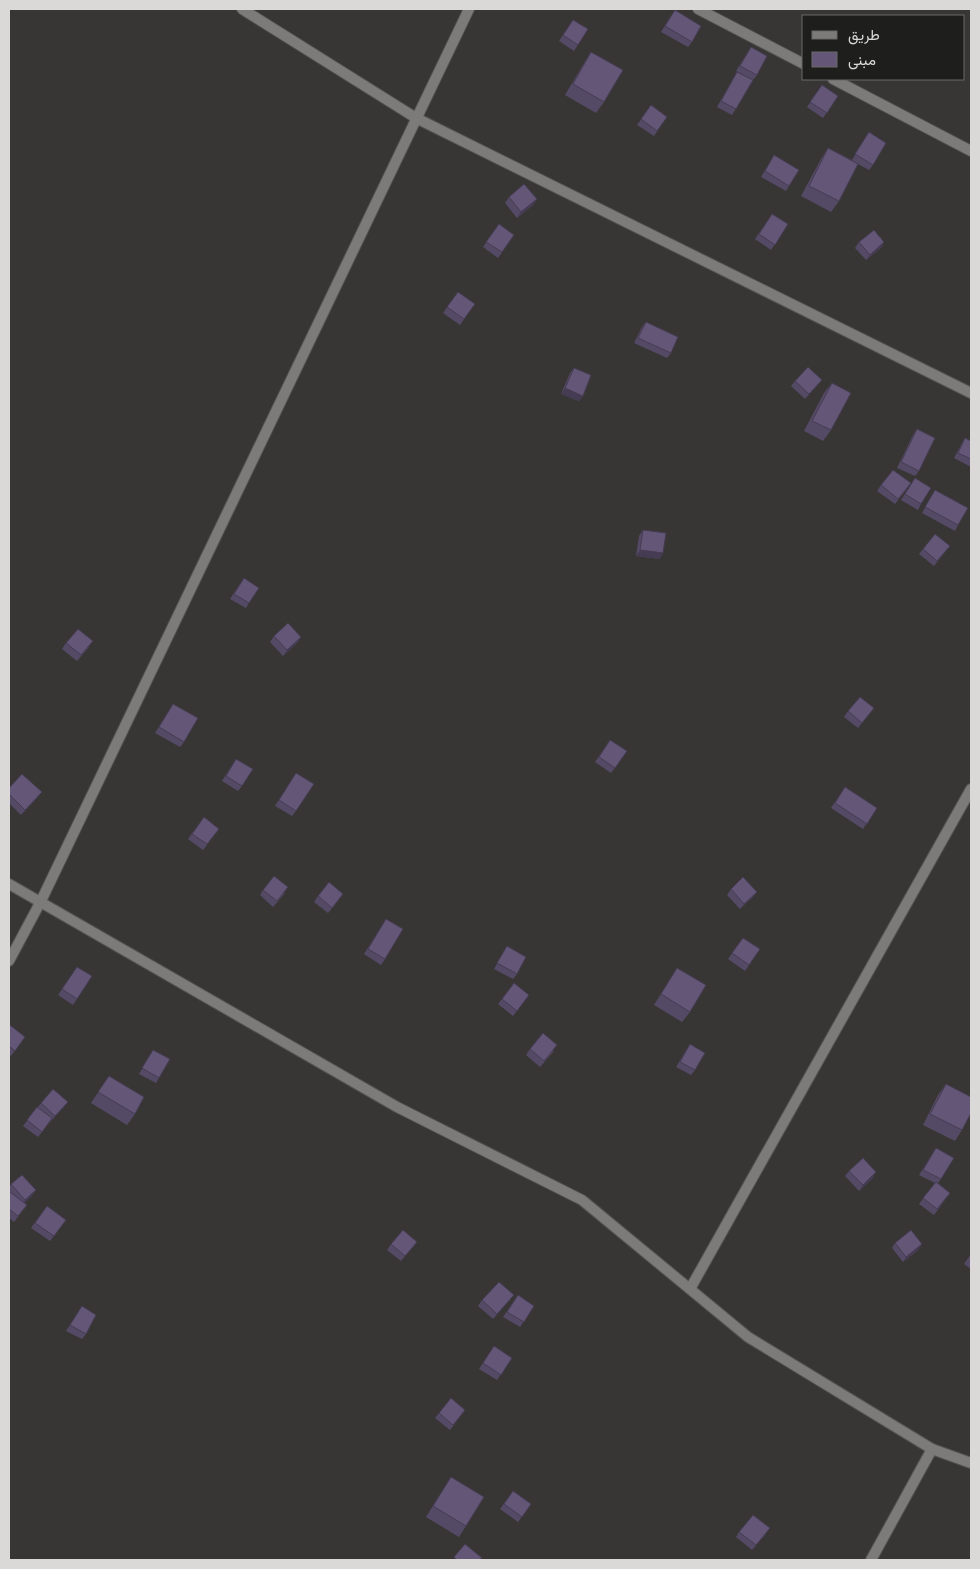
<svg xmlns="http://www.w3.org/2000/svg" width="980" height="1569" viewBox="0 0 980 1569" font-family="Manrope,Vazirmatn,sans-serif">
	<rect width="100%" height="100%" fill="#373634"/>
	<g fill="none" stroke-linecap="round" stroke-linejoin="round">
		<defs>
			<g id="street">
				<path d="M 242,9 L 416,118 L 971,393"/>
				<path d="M 698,9 L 804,64"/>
				<path d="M 833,79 L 971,151"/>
				<path d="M 9,884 L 397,1107 L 582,1200 L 748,1337 L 932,1449 L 971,1463"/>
				<path d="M 9,961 L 41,901 L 469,9"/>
				<path d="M 690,1289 L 971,789"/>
				<path d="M 871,1560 L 932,1449"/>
			</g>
		</defs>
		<use href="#street" stroke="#545352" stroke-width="12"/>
		<use href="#street" stroke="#7c7b7a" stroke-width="10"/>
	</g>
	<g fill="#554a66">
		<path d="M 675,10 L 692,42 L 688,47 L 661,32 Z"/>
		<path d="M 573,20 L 588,29 L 574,51 L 559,41 Z"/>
		<path d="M 751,47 L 757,75 L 753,80 L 732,115 L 717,107 L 737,72 L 749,78 L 736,71 Z"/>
		<path d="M 591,52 L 604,102 L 596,113 L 565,95 L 584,63 Z"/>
		<path d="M 822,85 L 838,96 L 823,118 L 807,107 Z"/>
		<path d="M 651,105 L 667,117 L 654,136 L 637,125 Z"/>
		<path d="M 869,132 L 873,165 L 869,170 L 858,164 L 839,201 L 831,212 L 801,196 L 821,159 L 828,148 L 852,160 Z"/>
		<path d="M 774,155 L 789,186 L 786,191 L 761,177 Z"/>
		<path d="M 509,197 L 537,199 L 533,205 L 517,218 L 505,203 Z"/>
		<path d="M 772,214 L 788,224 L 771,250 L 755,239 Z"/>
		<path d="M 499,224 L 514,235 L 498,258 L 483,247 Z"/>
		<path d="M 859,242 L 884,242 L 881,248 L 866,260 L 855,248 Z"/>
		<path d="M 458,292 L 475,304 L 460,325 L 443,313 Z"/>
		<path d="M 646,322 L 671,353 L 667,358 L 634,343 L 642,327 Z"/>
		<path d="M 574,368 L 583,396 L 579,401 L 561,394 L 570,373 Z"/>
		<path d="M 795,381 L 818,385 L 805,399 L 791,386 Z"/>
		<path d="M 832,383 L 831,430 L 823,441 L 804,431 L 824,393 Z"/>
		<path d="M 917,429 L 919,471 L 915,476 L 897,468 L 913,435 Z"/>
		<path d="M 965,438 L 971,441 L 971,467 L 954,458 L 962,443 Z"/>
		<path d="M 915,478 L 921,504 L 918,510 L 901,500 Z"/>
		<path d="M 881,485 L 907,489 L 895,504 L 877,491 Z"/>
		<path d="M 935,490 L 958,525 L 955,531 L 922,513 Z"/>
		<path d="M 643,530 L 660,559 L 636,556 L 639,536 Z"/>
		<path d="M 923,549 L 946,551 L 934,566 L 919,554 Z"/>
		<path d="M 244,578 L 249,603 L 246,608 L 230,599 Z"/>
		<path d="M 274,636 L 301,637 L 297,643 L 283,656 L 270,642 Z"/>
		<path d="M 66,643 L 89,647 L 77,661 L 62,649 Z"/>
		<path d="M 173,704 L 184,742 L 180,747 L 155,733 Z"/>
		<path d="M 874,708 L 858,728 L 844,717 L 848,711 Z"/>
		<path d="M 610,740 L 627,751 L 611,773 L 595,762 Z"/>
		<path d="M 232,765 L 242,786 L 238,791 L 222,781 Z"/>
		<path d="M 296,773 L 296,811 L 292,816 L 275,806 Z"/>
		<path d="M 845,787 L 877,808 L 863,829 L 831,808 Z"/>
		<path d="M 9,788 L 38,797 L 21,815 L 9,803 Z"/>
		<path d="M 204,817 L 219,829 L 203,850 L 188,839 Z"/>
		<path d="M 731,889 L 757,892 L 753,897 L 740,909 L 727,895 Z"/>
		<path d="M 263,890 L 285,893 L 273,907 L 260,895 Z"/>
		<path d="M 318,896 L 339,900 L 328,913 L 314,902 Z"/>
		<path d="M 386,919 L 385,959 L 381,965 L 364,954 Z"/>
		<path d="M 743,938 L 760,949 L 745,971 L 728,959 Z"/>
		<path d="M 507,946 L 517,974 L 513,979 L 494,969 Z"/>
		<path d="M 77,967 L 92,976 L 73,1005 L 58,995 Z"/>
		<path d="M 677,968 L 690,1012 L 682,1022 L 654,1005 Z"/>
		<path d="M 529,995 L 513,1016 L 498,1004 L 502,999 Z"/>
		<path d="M 9,1027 L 25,1037 L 11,1056 L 9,1054 Z"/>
		<path d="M 690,1044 L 695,1070 L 691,1075 L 676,1067 Z"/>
		<path d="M 530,1049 L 554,1051 L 540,1067 L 526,1055 Z"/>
		<path d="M 153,1050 L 159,1078 L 156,1083 L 139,1074 Z"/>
		<path d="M 109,1076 L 135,1114 L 127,1125 L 91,1103 Z"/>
		<path d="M 946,1084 L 962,1130 L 955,1141 L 923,1125 L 938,1095 Z"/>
		<path d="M 41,1103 L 64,1107 L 51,1121 L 38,1137 L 23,1126 Z"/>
		<path d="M 936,1148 L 941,1179 L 938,1183 L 950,1193 L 934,1215 L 919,1204 L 935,1183 L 919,1175 Z"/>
		<path d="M 849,1171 L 873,1178 L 859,1191 L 845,1176 Z"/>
		<path d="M 11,1184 L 32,1196 L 24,1203 L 27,1205 L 14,1222 L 9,1218 L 9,1194 L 10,1193 L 9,1191 L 9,1188 Z"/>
		<path d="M 47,1206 L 66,1220 L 50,1241 L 31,1228 Z"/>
		<path d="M 417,1242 L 401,1261 L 387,1250 L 391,1244 Z"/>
		<path d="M 895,1243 L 918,1250 L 903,1262 L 892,1248 Z"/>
		<path d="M 971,1254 L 971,1269 L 964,1264 Z"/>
		<path d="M 518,1295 L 534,1306 L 520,1327 L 503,1317 Z"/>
		<path d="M 482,1300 L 510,1300 L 493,1319 L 478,1306 Z"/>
		<path d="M 82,1306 L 86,1334 L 82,1339 L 66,1331 Z"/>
		<path d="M 494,1346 L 512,1358 L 497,1380 L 479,1369 Z"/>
		<path d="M 465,1410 L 450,1430 L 435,1418 L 439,1413 Z"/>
		<path d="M 451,1477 L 466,1526 L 459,1537 L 426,1517 L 444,1488 Z"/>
		<path d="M 513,1491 L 531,1504 L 518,1522 L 500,1509 Z"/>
		<path d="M 739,1532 L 766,1534 L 752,1550 L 736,1537 Z"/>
	</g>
	<g fill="#453c53">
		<path d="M 537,199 L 533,205 L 517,218 L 521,212 Z"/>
		<path d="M 884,242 L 881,248 L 866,260 L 870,255 Z"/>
		<path d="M 822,380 L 818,385 L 805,399 L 809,394 Z"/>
		<path d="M 565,388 L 583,396 L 579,401 L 561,394 Z"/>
		<path d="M 640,550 L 663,553 L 660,559 L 636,556 Z"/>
		<path d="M 301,637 L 297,643 L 283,656 L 287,650 Z"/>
		<path d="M 42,792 L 38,797 L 21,815 L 25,810 Z"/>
		<path d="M 757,892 L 753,897 L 740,909 L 744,904 Z"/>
		<path d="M 68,1102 L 64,1107 L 51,1121 L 55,1116 Z"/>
		<path d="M 876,1172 L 873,1178 L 859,1191 L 863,1185 Z"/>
		<path d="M 36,1190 L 32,1196 L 21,1205 L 25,1200 Z"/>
		<path d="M 922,1244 L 918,1250 L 903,1262 L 906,1257 Z"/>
	</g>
	<g fill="#635677" stroke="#453c53">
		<path d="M 675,10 L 701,26 L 692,42 L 665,26 Z"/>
		<path d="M 573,20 L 588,29 L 578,45 L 563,35 Z"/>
		<path d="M 751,47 L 767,56 L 757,75 L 740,66 Z"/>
		<path d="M 591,52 L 623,70 L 604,102 L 573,84 Z"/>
		<path d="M 737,72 L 753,80 L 736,109 L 721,101 Z"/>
		<path d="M 822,85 L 838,96 L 827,113 L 810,102 Z"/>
		<path d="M 651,105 L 667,117 L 657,131 L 641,119 Z"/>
		<path d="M 869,132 L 886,143 L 873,165 L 855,154 Z"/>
		<path d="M 828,148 L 858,164 L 839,201 L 809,186 Z"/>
		<path d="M 774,155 L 799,170 L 789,186 L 765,171 Z"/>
		<path d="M 524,184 L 537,199 L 521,212 L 509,197 Z"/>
		<path d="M 772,214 L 788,224 L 775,245 L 759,234 Z"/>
		<path d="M 499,224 L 514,235 L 502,252 L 486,242 Z"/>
		<path d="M 874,230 L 884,242 L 870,255 L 859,242 Z"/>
		<path d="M 458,292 L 475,304 L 464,319 L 447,307 Z"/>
		<path d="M 646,322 L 678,337 L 671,353 L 638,338 Z"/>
		<path d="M 808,367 L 822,380 L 809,394 L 795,381 Z"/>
		<path d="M 574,368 L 591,375 L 583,396 L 565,388 Z"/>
		<path d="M 832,383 L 851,393 L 831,430 L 812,421 Z"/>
		<path d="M 917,429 L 935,438 L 919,471 L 901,462 Z"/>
		<path d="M 965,438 L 971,441 L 971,459 L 958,453 Z"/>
		<path d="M 893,470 L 911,483 L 898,499 L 881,485 Z"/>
		<path d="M 915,478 L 931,488 L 921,504 L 905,494 Z"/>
		<path d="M 935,490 L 968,508 L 958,525 L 925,507 Z"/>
		<path d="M 643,530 L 666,533 L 663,553 L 640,550 Z"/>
		<path d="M 935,534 L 950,546 L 937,561 L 923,549 Z"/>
		<path d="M 244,578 L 259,588 L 249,603 L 234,594 Z"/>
		<path d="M 288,623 L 301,637 L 287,650 L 274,636 Z"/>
		<path d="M 78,629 L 93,641 L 81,655 L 66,643 Z"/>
		<path d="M 860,697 L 874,708 L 862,723 L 848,711 Z"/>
		<path d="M 173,704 L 198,718 L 184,742 L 159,727 Z"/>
		<path d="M 610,740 L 627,751 L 615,768 L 599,757 Z"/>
		<path d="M 236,759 L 253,769 L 242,786 L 226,776 Z"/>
		<path d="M 296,773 L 314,784 L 296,811 L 279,800 Z"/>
		<path d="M 22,774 L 42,792 L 25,810 L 9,794 L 9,788 Z"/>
		<path d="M 845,787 L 877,808 L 867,824 L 835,803 Z"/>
		<path d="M 204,817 L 219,829 L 207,844 L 192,834 Z"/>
		<path d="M 274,876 L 288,887 L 277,901 L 263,890 Z"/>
		<path d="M 743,877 L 757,892 L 744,904 L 731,889 Z"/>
		<path d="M 329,882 L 343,894 L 332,908 L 318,896 Z"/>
		<path d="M 386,919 L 403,929 L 385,959 L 368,949 Z"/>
		<path d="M 743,938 L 760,949 L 749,965 L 732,953 Z"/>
		<path d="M 507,946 L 526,957 L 517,974 L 497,963 Z"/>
		<path d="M 77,967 L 92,976 L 77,999 L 62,989 Z"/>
		<path d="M 677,968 L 706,985 L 690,1012 L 661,994 Z"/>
		<path d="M 514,983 L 529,995 L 517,1011 L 502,999 Z"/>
		<path d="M 10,1025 L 25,1037 L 15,1051 L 9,1046 L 9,1027 Z"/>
		<path d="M 543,1033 L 557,1045 L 544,1061 L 530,1049 Z"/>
		<path d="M 690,1044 L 705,1053 L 695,1070 L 680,1062 Z"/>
		<path d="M 153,1050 L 170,1059 L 159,1078 L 142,1068 Z"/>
		<path d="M 109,1076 L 144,1097 L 135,1114 L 98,1092 Z"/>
		<path d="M 946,1084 L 971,1097 L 971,1113 L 962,1130 L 930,1114 Z"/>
		<path d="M 53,1089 L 68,1102 L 55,1116 L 41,1103 Z"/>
		<path d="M 37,1107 L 52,1118 L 42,1132 L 27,1120 Z"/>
		<path d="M 936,1148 L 954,1158 L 941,1179 L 923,1170 Z"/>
		<path d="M 863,1158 L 876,1172 L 863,1185 L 849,1171 Z"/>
		<path d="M 22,1175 L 36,1190 L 25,1200 L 11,1184 Z"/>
		<path d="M 936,1182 L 950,1193 L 937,1209 L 923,1198 Z"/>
		<path d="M 10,1192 L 27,1205 L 18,1216 L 9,1209 L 9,1194 Z"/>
		<path d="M 47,1206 L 66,1220 L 54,1236 L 35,1223 Z"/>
		<path d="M 403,1230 L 417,1242 L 405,1256 L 391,1244 Z"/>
		<path d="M 911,1230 L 922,1244 L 906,1257 L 895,1243 Z"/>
		<path d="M 499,1282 L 514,1295 L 497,1314 L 482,1300 Z"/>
		<path d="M 518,1295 L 534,1306 L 524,1322 L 507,1312 Z"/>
		<path d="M 82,1306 L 96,1315 L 86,1334 L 70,1325 Z"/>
		<path d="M 494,1346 L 512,1358 L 501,1375 L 483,1363 Z"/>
		<path d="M 451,1398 L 465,1410 L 453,1425 L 439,1413 Z"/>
		<path d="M 451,1477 L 484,1497 L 466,1526 L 433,1506 Z"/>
		<path d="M 513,1491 L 531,1504 L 522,1517 L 504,1504 Z"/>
		<path d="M 753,1515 L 770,1528 L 756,1545 L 739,1532 Z"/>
		<path d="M 465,1544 L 482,1558 L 479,1560 L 457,1560 L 454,1557 Z"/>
	</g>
	<rect width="980" height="1569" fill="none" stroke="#dad9d8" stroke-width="20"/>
	<rect x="802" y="15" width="162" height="65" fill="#1e1e1d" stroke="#696968"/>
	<rect x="812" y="31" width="25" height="8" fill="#7c7b7a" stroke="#696968"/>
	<text x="848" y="40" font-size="15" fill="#dad9d8">طريق</text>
	<rect x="812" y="52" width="25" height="15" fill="#635677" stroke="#696968"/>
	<text x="848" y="65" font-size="15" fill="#dad9d8">مبنى</text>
</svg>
